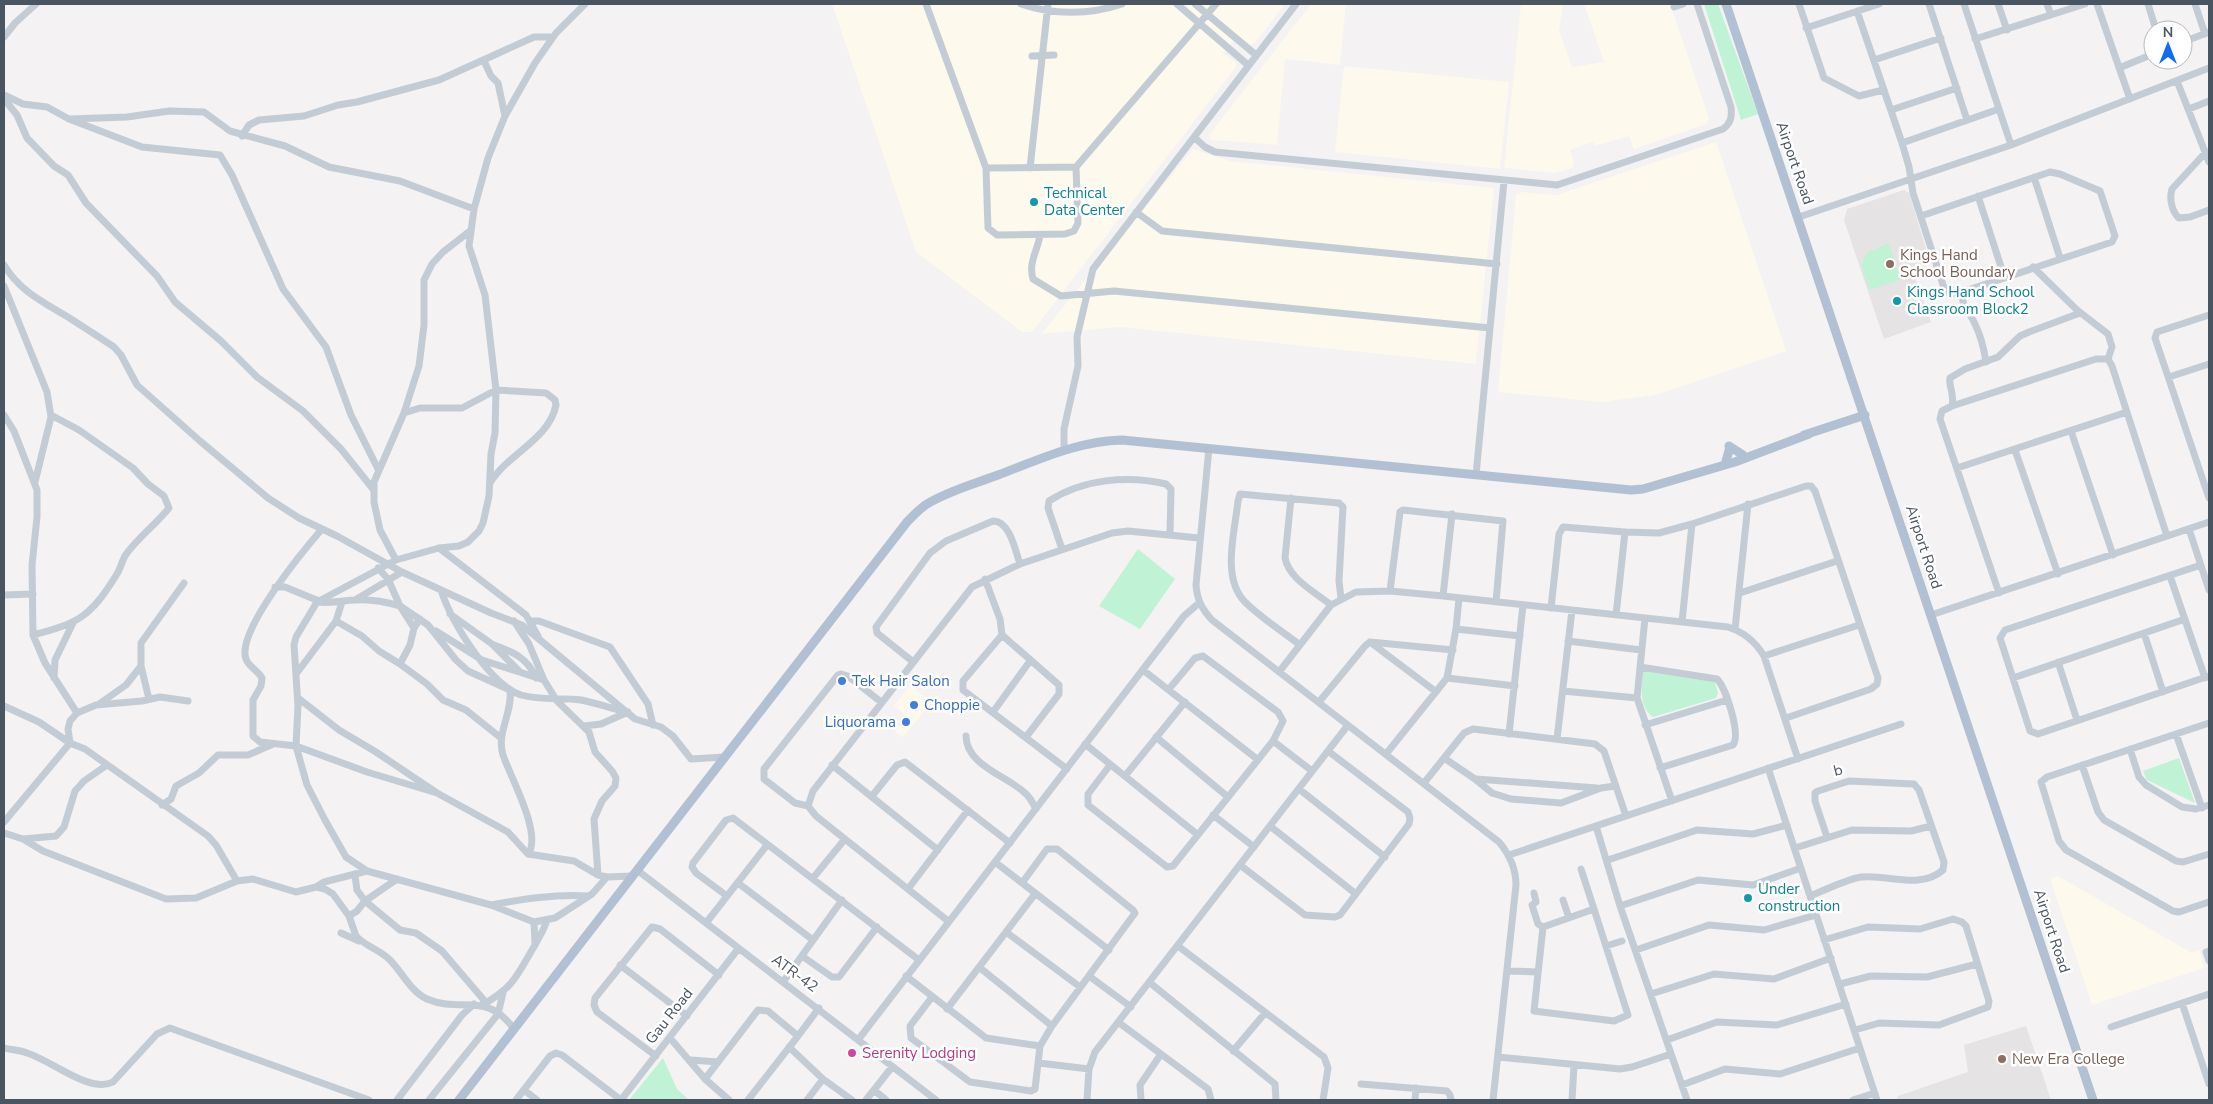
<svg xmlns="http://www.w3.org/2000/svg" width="2213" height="1104" viewBox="0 0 2213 1104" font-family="'Nunito Sans',sans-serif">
	<rect width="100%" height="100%" fill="#f4f2f2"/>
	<!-- commercial -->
	<path fill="#fdf9ed" d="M 832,4 L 1285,4 L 1255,43 L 1250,45 L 1238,35 L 1223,53 L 1236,62 L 1236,67 L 1032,332 L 1022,332 L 916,252 Z
		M 1311,4 L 1346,4 L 1340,65 L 1285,59 L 1277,145 L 1211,140 L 1209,135 Z
		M 1521,4 L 1563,4 L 1559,31 L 1572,67 L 1604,62 L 1584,4 L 1670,4 L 1709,118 L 1706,124 L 1634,149 L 1629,136 L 1595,146 L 1593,142 L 1570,150 L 1574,163 L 1572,168 L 1555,173 L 1504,168 Z
		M 1344,66 L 1509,82 L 1500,169 L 1335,152 Z
		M 1716,142 L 1786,351 L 1656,395 L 1601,402 L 1498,392 L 1516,195 L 1521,192 L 1556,195 Z
		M 1193,149 L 1230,161 L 1494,188 L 1476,364 L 1120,327 L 1041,334 Z
		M 910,685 L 929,700 L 928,702 L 930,704 L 903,737 L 895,732 L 907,716 L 894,706 Z
		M 2058,876 L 2192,953 L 2199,950 L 2204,968 L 2092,1005 L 2050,879 Z"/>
	<!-- education -->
	<path fill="#e5e3e4" d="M 1904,190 L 1909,193 L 1927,252 L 1915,277 L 1931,322 L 1884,339 L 1844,220 L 1847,209 Z
		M 2026,1026 L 2051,1100 L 1896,1100 L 1898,1096 L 1968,1072 L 1964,1045 Z"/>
	<!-- green -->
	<path fill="#c0f2d5" d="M 1704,4 L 1718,4 L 1758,114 L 1741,120 Z
		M 1889,243 L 1900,280 L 1869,290 L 1861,265 L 1867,253 Z
		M 1138,549 L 1175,579 L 1140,629 L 1099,606 Z
		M 1643,671 L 1715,682 L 1718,693 L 1716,698 L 1653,717 C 1638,707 1642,686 1643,671 Z
		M 2179,758 L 2195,803 L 2147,780 L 2143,771 Z
		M 663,1058 L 677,1089 L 689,1100 L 629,1100 Z"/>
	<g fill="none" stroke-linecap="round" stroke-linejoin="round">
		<!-- minor -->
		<path stroke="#c3ccd4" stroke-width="7" d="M 926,4 L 986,168 L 988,228 L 997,235 L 1065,234 L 1074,231 L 1078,223 L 1076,167 L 1216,4
			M 1021,4 C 1052,15 1090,15 1122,4
			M 1177,4 L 1248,65
			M 1195,4 L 1256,55
			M 1799,4 L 1824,78 L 1859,96 L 1883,90
			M 1929,4 L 1967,120
			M 1964,4 L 2011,145
			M 1998,4 L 2007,30
			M 2047,4 L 2051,15
			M 2097,4 L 2130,99
			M 2148,4 L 2156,30
			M 2195,4 L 2205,34
			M 1674,7 L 1683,4
			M 1857,11 L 1902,143 L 1909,167 L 1913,193 L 1944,288 L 1946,292 L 1952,294 L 1962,292 L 2112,242 L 2115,236 L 2100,191 L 2060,174 L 2050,172 L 1921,216
			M 1806,28 L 1879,4
			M 4,37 L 15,23 L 36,4
			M 1975,39 L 2085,4
			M 2183,42 L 2209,32
			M 1032,56 L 1054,55
			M 1874,60 L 1941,38
			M 484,61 L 491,76 L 498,83 L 505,116
			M 2119,68 L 2153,54
			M 2177,81 L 2209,162
			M 4,95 L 23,104 L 47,107 L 69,119 L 127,117 L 169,111 L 204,112 L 230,131 L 285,146 L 329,167 L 400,181 L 474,209
			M 4,99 L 17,115 L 27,138 L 54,166 L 68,175 L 86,203 L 157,276 L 175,302 L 221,341 L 257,377 L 303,411 L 341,449 L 373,489
			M 2189,109 L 2209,101
			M 1891,110 L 1957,88
			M 69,119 L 142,147 L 220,155 L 232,175 L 283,289 L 326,347 L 351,415 L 378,469
			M 242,136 L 249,125 L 259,120 L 304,116 L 338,105 L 357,102 L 439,80 L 534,37 L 552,37
			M 1194,137 L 1205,147 L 1215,152 L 1557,185 L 1723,129 C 1731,123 1732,117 1731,107 L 1697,4
			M 1902,143 L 1999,109
			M 2206,152 L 2172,189 C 2169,199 2172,212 2179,218 L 2190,217 L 2209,210
			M 986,168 L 1076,167
			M 1030,168 L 1048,4
			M 2034,177 L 2060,258
			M 1978,196 L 2004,276
			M 1136,212 L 1162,231 L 1497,264
			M 1799,217 L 2011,145 L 2209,68
			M 1040,235 C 1038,250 1028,262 1033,279 L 1061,296 L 1114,291 L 1490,328
			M 4,265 C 20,292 45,303 71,319 C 85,328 99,337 114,347 L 121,355 L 137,385 L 200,441 L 268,498 L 299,518 L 337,536 L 402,572 L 491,613 L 522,625 L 635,719 L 661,727 L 673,736 L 691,759 L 724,757
			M 2033,267 L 2077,310 L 2108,334 L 2112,347 L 2108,359
			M 4,286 L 47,392 L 51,417 L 35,482
			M 1962,292 C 1963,312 1968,308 1975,324 C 1981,336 1984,349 1986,362
			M 2209,315 L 2157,332 L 2155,338 L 2209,498
			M 2169,377 L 2209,364
			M 1952,406 C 1955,394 1948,385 1950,378 L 1965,369 L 1998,357 L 2020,336 L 2029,332 L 2080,313
			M 404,413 L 420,408 L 462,408 L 496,390 L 546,393 L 555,400 L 556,405 C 549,440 507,454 490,483
			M 4,415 L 14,431 L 37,490 L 37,517 L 32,565 L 33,635 L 45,663 L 77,713
			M 2071,431 L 2113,555
			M 1209,448 L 1196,585 C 1197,600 1202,609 1212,620 L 1499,842 C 1510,855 1516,868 1516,885 L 1493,1100
			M 2015,450 L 2058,574
			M 1064,451 L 1064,429 L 1078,366 L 1077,337 L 1093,269 L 1296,4
			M 1957,468 L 2127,412
			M 1476,475 L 1504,181
			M 1291,498 L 1285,558 C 1289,579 1315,592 1331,605
			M 1692,524 L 1806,486 L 1811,486 L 1815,491 L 1878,678 L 1877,684 L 1871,689 L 1786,718
			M 322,529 C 302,552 243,624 245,654 C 245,665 257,669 262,678 L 261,686 L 253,700 L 253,736 L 260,742 L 296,746 L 307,785 L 325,820 L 346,857 L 367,871 L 491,905 L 534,922 L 555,918 L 592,894 L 607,877 L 632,876
			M 2189,529 L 2209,590
			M 1625,532 L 1659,533 L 1692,524 L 1682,622
			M 439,548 L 526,615 L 538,636
			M 1062,549 L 1048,508 L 1049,501 C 1083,479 1127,475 1166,484 L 1171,489 L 1170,535
			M 396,560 L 380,530 L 374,502 L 374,482 L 404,413 L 419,366 L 424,325 L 424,280 L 432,264 L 443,252 L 470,231
			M 2201,565 L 2005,630 L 2000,638 L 2030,731 L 2038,734 L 2209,676
			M 378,568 L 388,579 L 400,606 L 428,625 L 456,660 L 468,671 L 510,690 C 513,712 496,733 503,755 C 510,776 543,835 528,854
			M 2170,576 L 2205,678
			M 985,579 L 1000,619 L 1002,635 L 1059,685 L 1059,694 L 1026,737
			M 275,587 L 285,587 L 319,601 L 396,560 L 439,548 L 459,546 L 468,542 L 479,531 L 483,523 L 489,496 L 491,454 L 495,433 L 496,390 L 485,295 L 469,246 L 474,209 L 488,158 L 505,116 L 535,63 L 556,33 L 585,4
			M 441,590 C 451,621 489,684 521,695 C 542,701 561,697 581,700 C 596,703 611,708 626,712
			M 1390,591 L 1400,512 L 1403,510 L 1503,521 L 1496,602
			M 1740,593 L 1837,561
			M 1999,593 L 1940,419 L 1942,411 L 1952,406 L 2096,359 L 2108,359 L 2112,366 L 2167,536
			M 4,595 L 33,594
			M 1443,596 L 1452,514
			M 1459,598 L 1456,629 L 1520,636
			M 355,600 L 402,572
			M 342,602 L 336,621 L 362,636 L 379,651 L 400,664
			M 1551,608 L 1559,534 L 1563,527 L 1625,532 L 1616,615
			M 450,614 L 492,644 L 520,672
			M 1931,615 L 2209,522
			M 1645,618 L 1637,698 L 1672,801
			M 420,619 L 414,628 L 410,645 L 400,664 L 427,684 L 443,700 L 466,710 L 501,738
			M 514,621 L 529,644 L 544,680 L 557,701 L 589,732 L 595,752 L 612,771 L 616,778 L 615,786 L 602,801 L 594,819 L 598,875
			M 531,621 L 539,621 L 610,647 L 648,704 L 653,725
			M 414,628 L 400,606 C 386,602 372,599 357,600 C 343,600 331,604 317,602 L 296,637 L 294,645 L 298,706 L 296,746 L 367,772 L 437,793
			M 1735,629 L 1748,504
			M 436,631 L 482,660 L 544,680
			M 2144,633 L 2163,692
			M 33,635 C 80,623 91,616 117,574 C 121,568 122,559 127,553 C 139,537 156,524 169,508 L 164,496 L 148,484 L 133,468 L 79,430 L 51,415
			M 1002,635 L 963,681 L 963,690 L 1067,769
			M 1568,641 L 1641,650
			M 1370,642 L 1435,691
			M 494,645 C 513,652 528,658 536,678
			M 1300,645 C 1282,631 1261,618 1245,602 C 1221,578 1235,531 1238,501 L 1240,494 L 1339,503 L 1343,507 L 1339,581 L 1341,598
			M 1764,656 L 1859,625
			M 912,661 L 877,633 L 876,627 L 930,553 L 946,541 L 993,521 C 1010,521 1015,550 1020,564
			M 2058,662 L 2077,720
			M 1640,667 L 1717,679 C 1726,688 1741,734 1733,745 L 1660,768
			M 1143,670 L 1257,759
			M 1279,672 L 1331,605 L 1356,592 L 1390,591 L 1443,596 L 1728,627 C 1744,632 1755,641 1764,656 L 1798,759
			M 296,674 L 336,621
			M 54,678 L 55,660 L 73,623
			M 1447,678 L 1515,686
			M 2013,678 L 2185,619
			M 1563,691 L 1637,698
			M 298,698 L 339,730 L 376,752 L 437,793 L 508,832 L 528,854 L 574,861 L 598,875 L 607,877
			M 149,699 L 141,666 L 141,643 L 184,583
			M 1319,702 L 1365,646 L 1370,642 L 1453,650
			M 99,704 L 126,685 L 141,666
			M 4,706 L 39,722 L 70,743 L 85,749 L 208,836 L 216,845 L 237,881
			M 993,712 L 1030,661
			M 2209,723 L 2047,777 L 2041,782 L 2059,841 L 2066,850 L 2173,911 L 2179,912 L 2209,902
			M 1645,725 L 1727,700
			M 584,726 L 601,724 L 628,712
			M 1509,734 L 1523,605
			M 2176,734 L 2202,808
			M 966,736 C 966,765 1007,776 1025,793 C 1030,797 1033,803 1036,809
			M 1156,737 L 1228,797
			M 1557,739 L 1572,610
			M 1273,741 L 1312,771
			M 1085,744 L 1198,835
			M 2130,749 L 2139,777 L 2146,785 L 2182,807 L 2196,809 L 2209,805
			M 1386,754 L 1447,678 L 1456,629
			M 1444,758 L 1475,779 L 1492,793 L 1511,799 L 1561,803 L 1601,788 L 1615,786
			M 832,765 L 938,850
			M 1110,765 L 1088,794 L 1088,805 L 1167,867 L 1173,866 L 1273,741 L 1283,721 L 1278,712 L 1203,656 L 1195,658 L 1169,689
			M 2082,765 L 2098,812 L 2104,820 L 2176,861 L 2183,862 L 2209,854
			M 1768,768 L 1877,1100
			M 1125,776 L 1185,702
			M 1476,779 L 1597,788
			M 1424,783 L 1464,733 L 1473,729 L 1595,744 L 1604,751 L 1626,816
			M 1299,789 L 1385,857
			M 872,796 L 897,765 L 905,762 L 1010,843
			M 162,805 L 171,799 L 176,786 L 199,773 L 218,755 L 248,755 L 273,744
			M 808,806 L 795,803 L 764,779 L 764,769 L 838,675 L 841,674 L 848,676 L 881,702
			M 1213,815 L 1254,847
			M 4,822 L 70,743 L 68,729 L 70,721 L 77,713 L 96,705 L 142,701 L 160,697 L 188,701
			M 1270,826 L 1356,894
			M 1596,826 L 1620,906 L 1687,1100
			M 4,833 L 23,839 L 43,851 L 166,899 L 196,898 L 237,881 L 253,879 L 296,892 L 316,887 L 325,889 L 333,894 L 349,916 L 356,936 C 365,946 380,950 390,960 C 402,972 411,992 427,999 C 462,1014 485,990 514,1029
			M 23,839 L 56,836 L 64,827 L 75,791 L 84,781 L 107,765
			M 1795,848 L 1852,830 L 1911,831 L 1931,826
			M 1509,855 L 1901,724
			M 1608,860 L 1697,830 L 1753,834 L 1787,825
			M 995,862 L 1109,950
			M 1240,865 L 1305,915 L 1335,917 L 1340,915 L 1409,824 L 1410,818 L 1408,812 L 1328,751
			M 1581,869 L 1594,909
			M 637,870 L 936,1100
			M 355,876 L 357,890 L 365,901 L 397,879
			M 813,878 L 845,839
			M 738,883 L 813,940
			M 316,887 L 324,882 L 367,871
			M 908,889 L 968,810
			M 1534,893 L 1536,902 L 1532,905 L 1538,924 L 1543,927
			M 727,896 L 696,873 L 692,867 L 693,863 L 726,820 L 733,818 L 919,960
			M 1810,896 C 1826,890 1844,880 1861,877 C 1888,874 1920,890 1943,870 L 1944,862 L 1919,790 L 1914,784 L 1849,781 L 1818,791 L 1815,793 L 1815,801 L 1827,837
			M 1563,900 L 1569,918
			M 491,905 C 523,899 555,894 588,896
			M 1620,906 L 1698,880 L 1753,885 L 1801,868
			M 1594,909 L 1628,1015 L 1614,1021 L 1534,1011 L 1543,927 Z
			M 349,916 L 357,911 L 365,901 L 400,930 L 416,933 L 442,951 L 483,999 L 484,1004 C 515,986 517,975 535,945 C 539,937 544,930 547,920
			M 948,921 L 816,816 L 808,806 L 813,791 L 972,587 L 1020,564 L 1112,533 L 1128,531 L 1199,538
			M 534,922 L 535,944
			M 706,923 L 767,845
			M 1006,932 L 1080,987
			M 341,933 L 359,941
			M 1824,940 L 1868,927 L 1920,929 L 1953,919 L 1962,922 L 1966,926 L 1989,1001 L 1988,1007 L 1939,1025 L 1879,1023 L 1855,1030
			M 1178,946 L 1324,1057 L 1328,1068 L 1323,1100
			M 1606,946 L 1622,941
			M 1636,950 L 1709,925 L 1764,930 L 1816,915
			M 2209,951 L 2206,952 L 2209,961
			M 802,956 L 832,977 L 839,977 L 877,927
			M 620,965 L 687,1016
			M 979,967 L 1052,1026
			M 1507,971 L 1538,972
			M 906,976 L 986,1038 L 1040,1046
			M 1089,976 L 1131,1007
			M 783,982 L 842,900
			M 1149,982 L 1275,1084 L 1276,1100
			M 1840,984 L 1871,976 L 1927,977 L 1977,964
			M 1651,994 L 1714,974 L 1774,979 L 1831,958
			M 932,997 L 910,1026 L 911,1038 L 970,1082 L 1031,1091 L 1035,1089 L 1040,1046 L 1052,1026 L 1135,913 L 1133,910 L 1057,849 L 1047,849 L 1022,883
			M 2182,1003 L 2209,1084
			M 947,1009 L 1035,894
			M 1118,1022 L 1208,1089 L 1211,1100
			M 2111,1027 L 2209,994
			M 670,1038 L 705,1079 L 729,1100
			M 858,1040 L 1184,616 L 1199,603
			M 1667,1040 L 1717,1022 L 1777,1025 L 1846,1004
			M 789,1047 L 823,1079 L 852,1100
			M 4,1048 C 11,1050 20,1050 27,1053 C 51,1060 90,1094 113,1082 L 157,1034 L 170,1028 L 369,1100
			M 1233,1051 L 1265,1013
			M 656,1056 L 597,1012 L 594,1005 L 595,998 L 652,927 L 660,929 L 719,975
			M 1498,1057 L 1620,1069 L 1632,1067 L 1671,1054
			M 691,1060 L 718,1062
			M 1039,1063 L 1089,1069
			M 705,1079 L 758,1010 L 768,1011 L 798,1036 L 819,1008
			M 1361,1084 L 1447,1091 L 1450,1095 L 1451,1100
			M 1682,1085 L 1725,1069 L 1780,1074 L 1860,1048
			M 524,1090 L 537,1100
			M 874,1090 L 886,1100
			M 397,1100 L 462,1015 L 474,1004
			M 429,1100 L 498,1014 L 503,993
			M 516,1100 L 550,1056 L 556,1053 L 562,1055 L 621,1100
			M 621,1100 L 738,949
			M 748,1100 L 798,1036
			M 807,1100 L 823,1079
			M 866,1100 L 892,1067
			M 1087,1100 L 1089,1069 L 1095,1052 L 1348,725
			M 1141,1100 L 1140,1085 L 1161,1054
			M 1415,1100 L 1416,1088
			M 1572,1100 L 1574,1065
			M 1853,1100 L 1875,1093"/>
		<!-- major -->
		<path stroke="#b1c0d2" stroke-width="9" d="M 1726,4 L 2093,1100
			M 1804,435 L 1865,415
			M 1729,446 L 1743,455
			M 1726,461 L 1730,447
			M 459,1100 L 907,522 C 913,516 919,509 927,504 C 948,491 974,484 998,475 C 1038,460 1078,441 1122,440 L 1631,490 L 1643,489 L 1735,462 L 1809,434"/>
	</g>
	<!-- markers -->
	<g fill="#0f9aa8" stroke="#fff" stroke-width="2">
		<circle cx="1034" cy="202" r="5"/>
		<circle cx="1897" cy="301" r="5"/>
		<circle cx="1748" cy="898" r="5"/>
	</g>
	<g fill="#8d6e63" stroke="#fff" stroke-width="2">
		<circle cx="1890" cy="264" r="5"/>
		<circle cx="2002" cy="1059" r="5"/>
	</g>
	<g fill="#3f7fe0" stroke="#fff" stroke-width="2">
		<circle cx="842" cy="681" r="5"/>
		<circle cx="914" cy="705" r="5"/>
		<circle cx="906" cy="722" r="5"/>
	</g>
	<circle fill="#d1479c" stroke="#fff" stroke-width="2" cx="852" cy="1053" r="5"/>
	<g text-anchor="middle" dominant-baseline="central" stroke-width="5" stroke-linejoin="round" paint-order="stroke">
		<!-- street labels -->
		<g font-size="15" fill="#495561" stroke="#fff">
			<text transform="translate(1795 163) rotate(71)">Airport Road</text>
			<text transform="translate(1924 547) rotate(72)">Airport Road</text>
			<text transform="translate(1838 770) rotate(-14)">b</text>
			<text transform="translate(2052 931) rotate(72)">Airport Road</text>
			<text transform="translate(795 973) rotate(36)">ATR-42</text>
			<text transform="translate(669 1016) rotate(-52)">Gau Road</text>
		</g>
		<!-- culture labels -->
		<g font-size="15" fill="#0d838f" stroke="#fff" text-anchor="start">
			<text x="1044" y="193">Technical<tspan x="1044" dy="17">Data Center</tspan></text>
			<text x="1907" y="292">Kings Hand School<tspan x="1907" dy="17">Classroom Block2</tspan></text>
			<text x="1758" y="889">Under<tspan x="1758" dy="17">construction</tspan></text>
		</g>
		<!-- education labels -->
		<g font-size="15" fill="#785e54" stroke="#fff" text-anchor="start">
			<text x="1900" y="255">Kings Hand<tspan x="1900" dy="17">School Boundary</tspan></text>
			<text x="2012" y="1059">New Era College</text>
		</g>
		<!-- shop labels -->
		<g font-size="15" fill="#366cbe" stroke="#fff" text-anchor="start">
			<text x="852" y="681">Tek Hair Salon</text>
			<text x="924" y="705">Choppie</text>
			<text x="896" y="722" text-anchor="end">Liquorama</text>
		</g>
		<!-- hotel labels -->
		<g font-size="15" fill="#b23c85" stroke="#fff" text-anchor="start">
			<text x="862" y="1053">Serenity Lodging</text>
		</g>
	</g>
	<!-- border -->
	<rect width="2213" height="1104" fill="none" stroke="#495561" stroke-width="10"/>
	<!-- north arrow -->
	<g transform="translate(2168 45)"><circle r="24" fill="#ffffff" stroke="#b6bbc0"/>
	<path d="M0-4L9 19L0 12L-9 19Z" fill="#116cef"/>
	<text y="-8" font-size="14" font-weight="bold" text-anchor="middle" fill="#495561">N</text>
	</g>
</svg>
